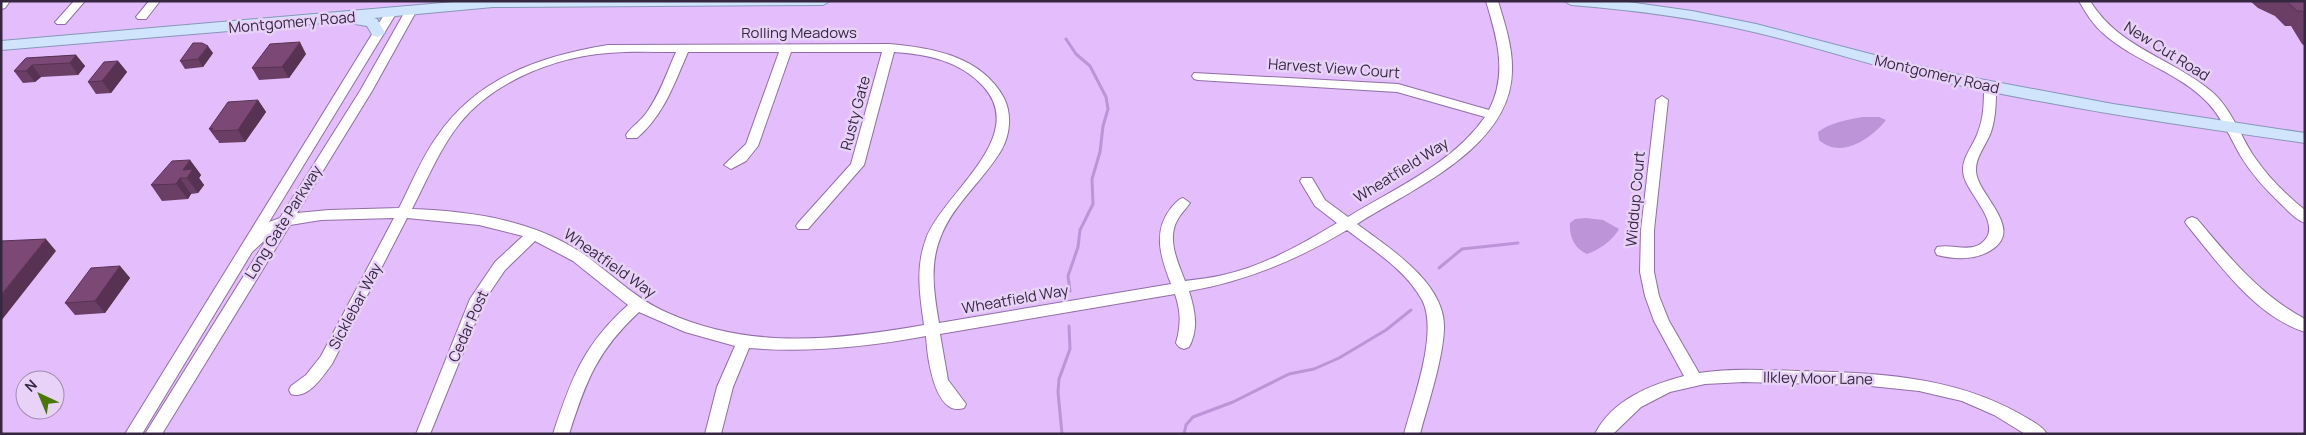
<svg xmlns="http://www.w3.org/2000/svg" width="2306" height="435" viewBox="0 0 2306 435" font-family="Manrope,sans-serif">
	<rect width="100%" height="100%" fill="#e3bdfc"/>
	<!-- water -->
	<path fill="#be94d9" d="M 1863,117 L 1879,117 L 1886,120 C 1872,138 1841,160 1819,140 L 1818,132 C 1832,122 1846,120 1863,117 Z
		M 1586,218 L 1603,220 L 1619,229 C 1613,240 1599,250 1587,254 C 1574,248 1569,236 1570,223 L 1575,219 Z"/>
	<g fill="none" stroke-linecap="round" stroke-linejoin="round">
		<!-- stream -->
		<path stroke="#be94d9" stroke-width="3" d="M 1066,39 L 1076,54 L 1090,66 L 1106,97 L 1108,109 L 1103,126 L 1100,152 L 1092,179 L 1093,204 L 1080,230 L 1078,247 L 1068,276 L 1070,291
			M 1439,268 L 1462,249 L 1518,243
			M 1062,434 L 1058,392 L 1059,379 L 1070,349 L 1069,326
			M 1184,434 L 1186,425 L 1193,417 L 1233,402 L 1289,374 L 1314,369 L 1339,358 L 1386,330 L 1411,310"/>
		<!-- minor casing -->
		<g stroke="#916ea8" stroke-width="2">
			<path id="minor" d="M 1,1 L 10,1 L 5,8 L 1,9 Z
				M 74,1 L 85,1 L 65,24 L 57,24 L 55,22 L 57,20 Z
				M 149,1 L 160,1 L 146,19 L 138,19 L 136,17 Z
				M 1486,1 L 1498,1 C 1505,24 1513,48 1512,72 C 1510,148 1412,189 1357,224 C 1389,248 1446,283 1444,329 C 1443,359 1428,404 1420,434 L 1404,434 C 1413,400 1439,331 1422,300 C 1406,270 1373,250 1347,230 C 1297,260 1246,281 1189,291 C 1195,310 1199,329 1189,347 L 1184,349 L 1179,347 L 1176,343 C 1181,325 1181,312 1175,294 L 940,334 L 948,380 L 966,404 L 964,408 C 934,418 927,354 926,336 C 867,347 808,353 749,348 L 733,387 L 721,434 L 705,434 L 717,387 L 735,346 L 685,332 L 639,312 C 597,351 586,381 569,434 L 553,434 C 571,379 584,344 628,305 L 573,261 L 535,241 L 505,270 L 484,301 L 430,434 L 416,434 L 470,299 L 495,262 L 523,236 L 479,225 L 407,218 L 332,364 C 323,376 308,400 291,394 L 289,390 L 291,386 L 306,375 L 321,356 L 394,218 L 321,220 L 290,225 L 162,434 L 145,434 L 268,237 L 252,252 L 142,434 L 125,434 L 387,10 L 395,10 L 397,12 L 269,222 L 280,218 L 360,91 L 407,8 L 411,7 L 417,10 L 372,91 L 297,213 L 329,210 L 399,208 C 411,185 421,159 436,138 C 476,78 540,56 608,45 L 889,44 C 933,48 981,56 1004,98 C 1012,114 1010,134 1002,149 C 984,180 954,203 941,236 C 929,264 934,294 939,323 L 1171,284 C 1161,258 1152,232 1171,208 C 1175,204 1177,200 1183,198 L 1190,203 C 1186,209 1181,213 1178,219 C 1166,238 1178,263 1185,281 C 1198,279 1211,278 1223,275 C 1264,266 1302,244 1337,223 L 1315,206 L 1300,181 L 1302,178 L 1312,178 L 1325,200 L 1348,217 C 1395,188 1452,164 1485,117 L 1397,92 L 1198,80 L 1194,79 L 1192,76 L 1194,73 L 1398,84 L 1489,110 C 1508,74 1497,38 1486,1 ZM 676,52 C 667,72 660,94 647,112 C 641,121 631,127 626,135 L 627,138 L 637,138 C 664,115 674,84 688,52 L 779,52 L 746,144 L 724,165 L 731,169 L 746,161 L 758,146 L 791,52 L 882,52 L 851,164 L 798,223 L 796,226 L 798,229 L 808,229 L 864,165 L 894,52 C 927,54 960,61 983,86 C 1030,137 942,194 926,239 C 915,268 920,296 924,325 C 838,340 750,350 668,313 C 635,299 611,273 582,253 C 533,220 470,211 412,209 C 427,180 440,148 460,123 C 494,81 555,57 608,53 C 630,51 654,52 676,52 Z
				M 2079,1 L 2090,1 C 2120,49 2170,57 2211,91 C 2231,108 2239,133 2253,155 C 2267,176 2285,194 2305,210 L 2305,223 C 2296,220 2288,211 2281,204 C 2265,189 2251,173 2240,155 C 2230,137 2222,118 2208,103 C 2179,72 2135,62 2104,34 C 2093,25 2086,13 2079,1 Z
				M 1990,82 L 1996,86 C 1996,101 1996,117 1991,132 C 1987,144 1975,157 1976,171 C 1977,196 2030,232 1986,253 C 1971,260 1953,259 1937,255 L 1935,251 L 1937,247 C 1954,243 1975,256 1987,237 C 1998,218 1964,191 1963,171 C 1962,157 1974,145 1978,132 C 1984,117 1984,101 1984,86 Z
				M 1662,96 L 1668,100 L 1654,230 L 1654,272 L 1659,296 L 1669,321 L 1699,373 C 1731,368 1765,370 1798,371 C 1875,373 1951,375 2020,414 C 2028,419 2042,425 2047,434 L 2025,434 L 1994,415 L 1962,401 L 1919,391 L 1861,385 L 1744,382 L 1705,384 L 1670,392 L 1641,407 L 1613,434 L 1595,434 C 1612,400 1650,385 1684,376 L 1654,321 L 1645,296 L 1640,272 L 1641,230 L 1656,100 Z
				M 2192,217 L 2197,219 C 2229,257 2260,295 2305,319 L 2305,332 C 2255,316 2219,264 2187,225 L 2185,222 L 2187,219 Z"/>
		</g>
		<!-- major casing -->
		<g stroke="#8697b8" stroke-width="2">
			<path id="major" d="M 465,1 L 830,1 L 823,5 L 493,7 L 374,18 L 377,19 L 385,33 L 378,37 L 373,36 L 367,26 L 349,23 L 347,21 L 1,50 L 1,41 Z
				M 1564,1 L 1621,1 L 1692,11 L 1756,24 L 1901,62 L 1969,77 L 2113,104 L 2305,133 L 2305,143 C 2177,125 2048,106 1922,77 C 1867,64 1813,46 1758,33 C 1696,18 1634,10 1571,5 Z"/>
		</g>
		<!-- minor -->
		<use href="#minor" fill="#fff" fill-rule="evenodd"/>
		<!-- major -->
		<use href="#major" fill="#d0e5fb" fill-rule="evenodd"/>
	</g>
	<!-- wall -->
	<path fill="#6b3e65" d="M 2250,1 L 2305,1 L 2305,46 L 2302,44 L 2291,26 L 2285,26 L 2275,16 L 2258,8 Z
		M 213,53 L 203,67 L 185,69 L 180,61 Z
		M 306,54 L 289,78 L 259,80 L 252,68 Z
		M 76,55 L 85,66 L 78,75 L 41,77 L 35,82 L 23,83 L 14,71 L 26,58 Z
		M 118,61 L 127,72 L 111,93 L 96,94 L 88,82 Z
		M 258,100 L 266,112 L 245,142 L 219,143 L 218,140 L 217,140 L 209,129 Z
		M 190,160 L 201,175 L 199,178 L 204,185 L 198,193 L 191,194 L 188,199 L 162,201 L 151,185 Z
		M 120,266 L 130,278 L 105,313 L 75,315 L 65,303 Z"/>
	<!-- shaded-wall -->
	<path fill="#573253" d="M 300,42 L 306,54 L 289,78 L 282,67 Z
		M 208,46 L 213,53 L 203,67 L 198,59 Z
		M 76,55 L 85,66 L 78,75 L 70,63 Z
		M 118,61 L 127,72 L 111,93 L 102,81 Z
		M 32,65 L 41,77 L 35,82 L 26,71 Z
		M 258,100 L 266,112 L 245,142 L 238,130 Z
		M 190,160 L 201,175 L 199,178 L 204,185 L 198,193 L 187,178 L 183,170 Z
		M 180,178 L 191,194 L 188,199 L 176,184 Z
		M 46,239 L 56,251 L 1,321 L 1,295 Z
		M 120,266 L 130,278 L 105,313 L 95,301 Z"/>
	<!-- building -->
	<path fill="#7c4876" stroke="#573253" d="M 2286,1 L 2305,1 L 2305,14 L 2302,11 L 2297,11 Z
		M 300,42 L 282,67 L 252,68 L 270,44 Z
		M 193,43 L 202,43 L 208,46 L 198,59 L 180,61 Z
		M 76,55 L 70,63 L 32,65 L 26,71 L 14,71 L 26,58 Z
		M 118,61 L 102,81 L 88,82 L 104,62 Z
		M 258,100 L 238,130 L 211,131 L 213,128 L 209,129 L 228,102 Z
		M 190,160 L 183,170 L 193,169 L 187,178 L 180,178 L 176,184 L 151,185 L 172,161 Z
		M 46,239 L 1,295 L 1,241 Z
		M 120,266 L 95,301 L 65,303 L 91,268 Z"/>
	<g text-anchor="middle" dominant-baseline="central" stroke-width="5" stroke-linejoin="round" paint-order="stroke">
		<!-- street labels -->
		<g font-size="15" fill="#362740" stroke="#e8d2f8">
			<text transform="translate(292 22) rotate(-5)">Montgomery Road</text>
			<text x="799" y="32">Rolling Meadows</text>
			<text transform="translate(2167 51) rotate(32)">New Cut Road</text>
			<text transform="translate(1334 68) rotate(4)">Harvest View Court</text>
			<text transform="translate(1937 74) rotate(13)">Montgomery Road</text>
			<text transform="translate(855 113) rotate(-75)">Rusty Gate</text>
			<text transform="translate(1401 170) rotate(-32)">Wheatfield Way</text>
			<text transform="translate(1635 199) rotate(-85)">Widdup Court</text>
			<text transform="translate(283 222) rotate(-58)">Long Gate Parkway</text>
			<text transform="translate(610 263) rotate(35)">Wheatfield Way</text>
			<text transform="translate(1015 299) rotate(-10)">Wheatfield Way</text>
			<text transform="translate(355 306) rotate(-62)">Sicklebar Way</text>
			<text transform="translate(468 326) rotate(-66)">Cedar Post</text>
			<text transform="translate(1818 378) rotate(1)">Ilkley Moor Lane</text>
		</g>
	</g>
	<!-- border -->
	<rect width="2306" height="435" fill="none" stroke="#362740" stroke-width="5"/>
	<!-- north arrow -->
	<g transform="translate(40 395) rotate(316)"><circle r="24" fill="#e8d2f8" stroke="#a18eae"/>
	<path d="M0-4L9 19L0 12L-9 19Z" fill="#487800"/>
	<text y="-8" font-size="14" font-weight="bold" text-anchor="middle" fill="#362740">N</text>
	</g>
</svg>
